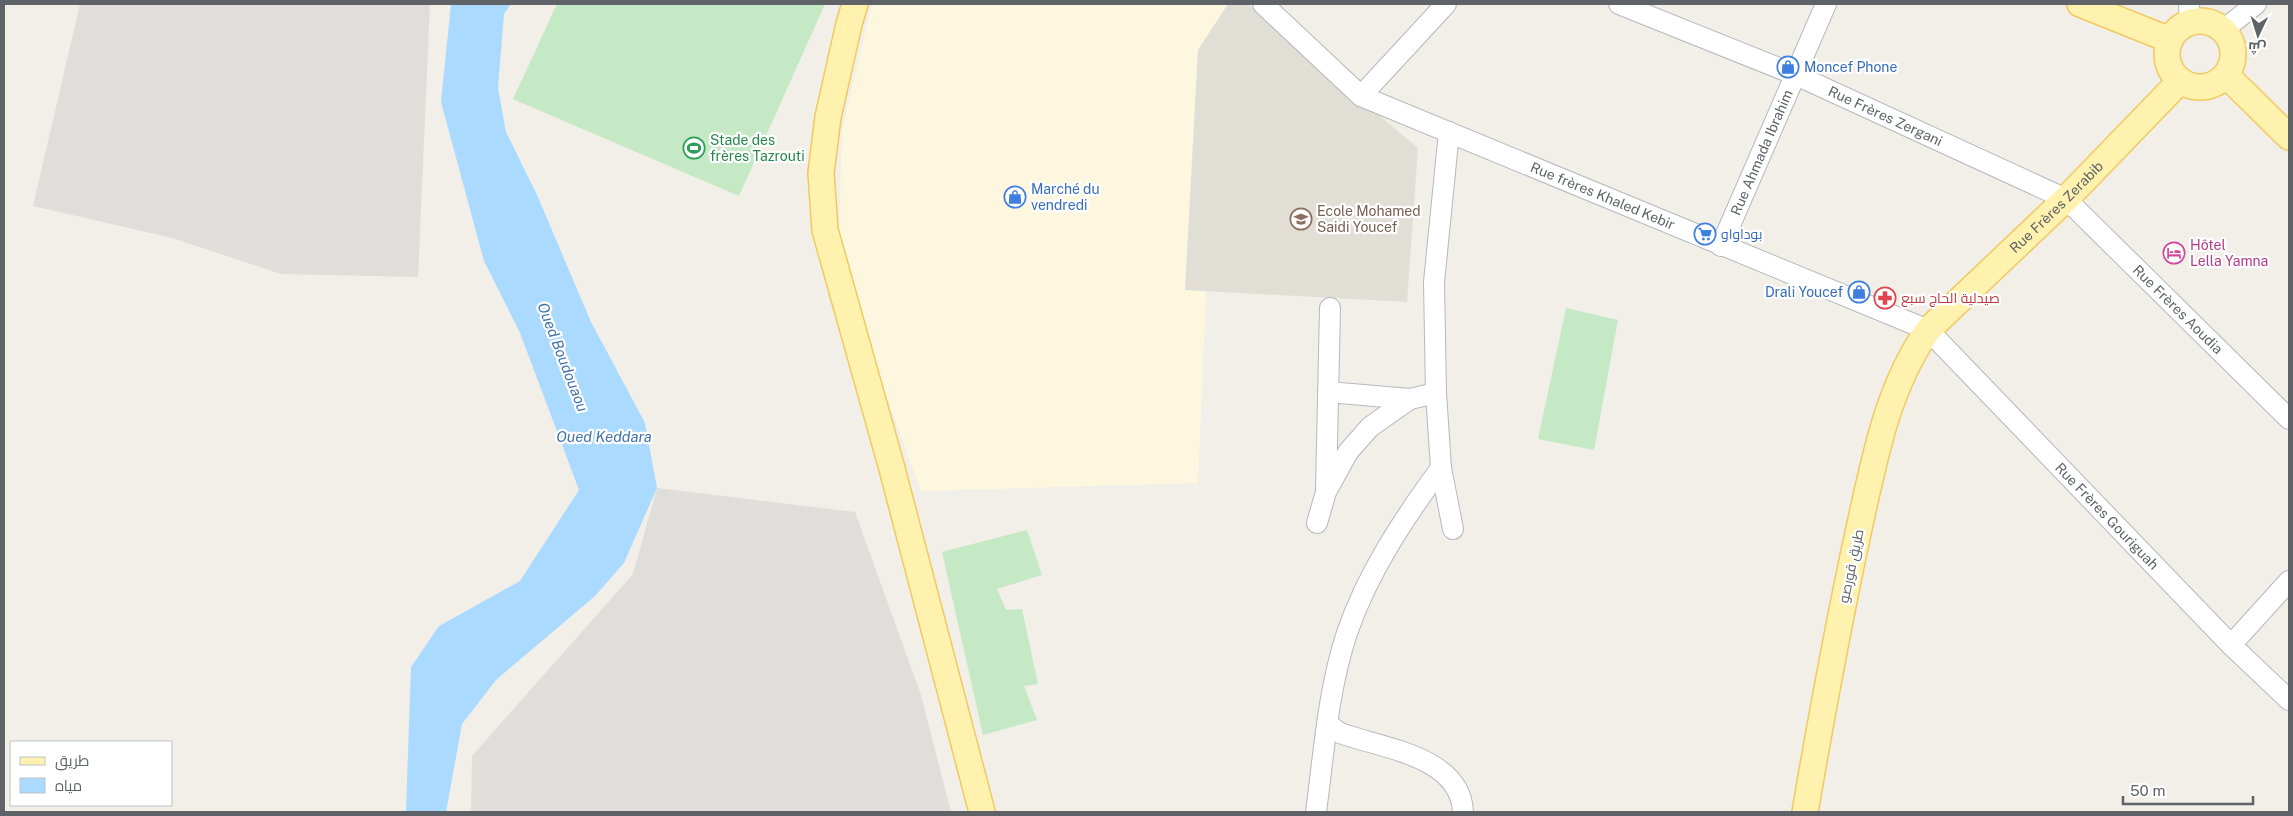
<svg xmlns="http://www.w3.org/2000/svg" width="2293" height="816" viewBox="0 0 2293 816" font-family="'Public Sans',Cairo,sans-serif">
	<rect width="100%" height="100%" fill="#f1efe8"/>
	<!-- commercial -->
	<path fill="#fef7e0" d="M 872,4 L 1228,4 L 1198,50 L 1185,290 L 1206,291 L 1198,483 L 921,491 L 838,262 L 842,131 Z"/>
	<!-- industrial -->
	<path fill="#e0deda" d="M 80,4 L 430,4 L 418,277 L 281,274 L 172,238 L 33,206 Z
		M 657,488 L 855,512 L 921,695 L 951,812 L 471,812 L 472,756 L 633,574 Z"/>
	<!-- education -->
	<path fill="#e1ded6" d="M 1228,4 L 1248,4 L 1418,148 L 1407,302 L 1185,290 L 1198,50 Z"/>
	<!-- grass -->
	<path fill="#c5e8c5" d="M 557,4 L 825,4 L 739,196 L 513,99 Z
		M 1566,308 L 1618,320 L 1594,450 L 1538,439 Z
		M 1027,530 L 1042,575 L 997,589 L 1006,610 L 1022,609 L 1038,684 L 1024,686 L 1037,720 L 983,735 L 942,552 Z"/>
	<!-- water -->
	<path fill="#aadaff" d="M 451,4 L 511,4 L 504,14 L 498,88 L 506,132 L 537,195 L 591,322 L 645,423 L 657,488 L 624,563 L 595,596 L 496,680 L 462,724 L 446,812 L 406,812 L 411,667 L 439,626 L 520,581 L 579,490 L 520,333 L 484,261 L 441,102 Z"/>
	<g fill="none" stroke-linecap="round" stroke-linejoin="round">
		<!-- minor casing -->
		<g stroke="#b5b8bc" stroke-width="22">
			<g id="minor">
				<path id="s1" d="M 1263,4 L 1361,96 L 1928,330 L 2231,645 L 2289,700"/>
				<path id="s2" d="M 1619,4 L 1796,75 L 2066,199 L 2289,419"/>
				<path d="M 2189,4 L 2190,23"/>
				<path d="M 2223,30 L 2256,4"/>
				<path d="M 1361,96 L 1446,4"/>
				<path d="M 1449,132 L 1434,282 L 1436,393 L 1441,468 L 1453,529"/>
				<path id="s3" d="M 1721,246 L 1826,4"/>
				<path d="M 1328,392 L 1410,399"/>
				<path d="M 1326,489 L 1330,308"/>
				<path d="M 1317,523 L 1326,492 L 1348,452 L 1370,427 L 1410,399 L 1436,393"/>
				<path d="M 2231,645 L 2289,581"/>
				<path d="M 1328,724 L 1340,733 C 1381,748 1461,756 1463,812"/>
				<path d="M 1316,812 C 1324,752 1328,690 1347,633 C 1367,574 1404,518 1441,468"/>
			</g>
		</g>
		<!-- major casing -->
		<g stroke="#f2c960" stroke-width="28">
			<g id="major">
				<path d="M 855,4 L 849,24 L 828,117 L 821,173 L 825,230 L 891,465 L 982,812"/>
				<path d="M 2080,4 L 2170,40"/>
				<circle cx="2200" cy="54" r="33"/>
				<path d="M 2226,75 L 2289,137"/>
				<path id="s4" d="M 1805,812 C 1821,719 1838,626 1858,533 C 1874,462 1886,390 1928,330 L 2066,199 L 2180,81"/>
			</g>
		</g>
		<!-- minor -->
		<use href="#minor" stroke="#fff" stroke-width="20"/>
		<!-- major -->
		<use href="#major" stroke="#fff2af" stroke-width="25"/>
	</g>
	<!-- icons -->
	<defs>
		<g id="shop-ring" transform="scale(1.125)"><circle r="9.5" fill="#fff" stroke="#3f7fe0" stroke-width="1.5"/><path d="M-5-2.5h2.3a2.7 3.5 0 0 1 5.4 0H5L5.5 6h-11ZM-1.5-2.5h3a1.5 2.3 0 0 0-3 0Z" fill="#3f7fe0"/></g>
		<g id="stadium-ring" transform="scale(1.125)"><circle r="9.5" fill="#fff" stroke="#2e9e5b" stroke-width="1.5"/><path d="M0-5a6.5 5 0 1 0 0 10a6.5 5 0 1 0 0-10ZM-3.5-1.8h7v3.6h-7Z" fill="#2e9e5b"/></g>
		<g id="school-ring" transform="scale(1.125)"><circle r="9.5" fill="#fff" stroke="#8d6e63" stroke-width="1.5"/><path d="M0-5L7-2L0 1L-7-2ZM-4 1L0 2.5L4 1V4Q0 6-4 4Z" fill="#8d6e63"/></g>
		<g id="supermarket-ring" transform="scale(1.125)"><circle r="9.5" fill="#fff" stroke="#3f7fe0" stroke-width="1.5"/><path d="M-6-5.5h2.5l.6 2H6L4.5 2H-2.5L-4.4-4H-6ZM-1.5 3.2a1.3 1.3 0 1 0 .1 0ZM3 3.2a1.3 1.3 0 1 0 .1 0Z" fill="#3f7fe0"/></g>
		<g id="hotel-ring" transform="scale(1.125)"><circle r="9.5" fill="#fff" stroke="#d1479c" stroke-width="1.5"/><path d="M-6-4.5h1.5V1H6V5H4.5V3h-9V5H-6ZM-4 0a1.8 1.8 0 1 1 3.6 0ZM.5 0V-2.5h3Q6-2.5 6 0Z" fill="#d1479c"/></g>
		<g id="pharmacy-ring" transform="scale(1.125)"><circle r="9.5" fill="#fff" stroke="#e0444e" stroke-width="1.5"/><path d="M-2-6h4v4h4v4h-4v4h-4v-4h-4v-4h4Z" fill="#e0444e"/></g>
	</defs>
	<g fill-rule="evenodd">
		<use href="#shop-ring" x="1788" y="67"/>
		<use href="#stadium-ring" x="694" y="148"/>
		<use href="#shop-ring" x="1015" y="197"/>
		<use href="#school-ring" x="1301" y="219"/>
		<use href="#supermarket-ring" x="1705" y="234"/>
		<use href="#hotel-ring" x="2174" y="253"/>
		<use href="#shop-ring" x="1859" y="292"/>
		<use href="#pharmacy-ring" x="1885" y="298"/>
	</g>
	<g text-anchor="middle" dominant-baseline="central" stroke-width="4.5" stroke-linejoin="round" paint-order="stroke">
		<!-- shop labels -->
		<g font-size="14" fill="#366cbe" stroke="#fff" text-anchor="start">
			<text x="1804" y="67">Moncef Phone</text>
			<text x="1031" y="189">Marché du<tspan x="1031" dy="16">vendredi</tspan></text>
			<text x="1721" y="234">بوداواو</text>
			<text x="1843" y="292" text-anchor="end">Drali Youcef</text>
		</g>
		<!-- street labels -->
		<g font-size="14" fill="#5f6368" stroke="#fff">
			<text stroke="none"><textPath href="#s2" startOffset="289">Rue Frères Zergani</textPath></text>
			<text stroke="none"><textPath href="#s3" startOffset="102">Rue Ahmada Ibrahim</textPath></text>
			<text stroke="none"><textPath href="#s1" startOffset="396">Rue frères Khaled Kebir</textPath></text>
			<text stroke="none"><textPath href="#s4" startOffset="678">Rue Frères Zerabib</textPath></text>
			<text stroke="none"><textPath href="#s2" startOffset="645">Rue Frères Aoudia</textPath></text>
			<text stroke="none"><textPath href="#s1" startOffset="1006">Rue Frères Gouriguah</textPath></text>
			<text transform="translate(1851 566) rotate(-78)">طريق قورصو</text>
		</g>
		<!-- leisure labels -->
		<g font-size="14" fill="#27864d" stroke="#fff" text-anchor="start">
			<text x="710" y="140">Stade des<tspan x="710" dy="16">frères Tazrouti</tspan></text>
		</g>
		<!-- education labels -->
		<g font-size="14" fill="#785e54" stroke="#fff" text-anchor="start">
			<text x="1317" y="211">Ecole Mohamed<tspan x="1317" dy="16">Saidi Youcef</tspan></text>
		</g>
		<!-- hotel labels -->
		<g font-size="14" fill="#b23c85" stroke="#fff" text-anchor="start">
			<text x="2190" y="245">Hôtel<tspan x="2190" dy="16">Lella Yamna</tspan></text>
		</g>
		<!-- health labels -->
		<g font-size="14" fill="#be3a42" stroke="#fff" text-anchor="start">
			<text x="1901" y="298">صيدلية الحاج سبع</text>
		</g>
		<!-- water labels -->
		<g font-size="15" font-style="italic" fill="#4174aa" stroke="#fff">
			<text transform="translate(563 357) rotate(69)">Oued Boudouaou</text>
			<text x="604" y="436">Oued Keddara</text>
		</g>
	</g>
	<!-- border -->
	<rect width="2293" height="816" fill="none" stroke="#5f6368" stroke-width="10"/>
	<!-- legend -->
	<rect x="10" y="741" width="162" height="65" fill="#ffffff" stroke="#bfc1c3"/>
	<rect x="20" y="757" width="25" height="8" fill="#fff2af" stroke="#bfc1c3"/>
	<text x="55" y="766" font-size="15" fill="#5f6368">طريق</text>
	<rect x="20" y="778" width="25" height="15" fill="#aadaff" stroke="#bfc1c3"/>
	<text x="55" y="791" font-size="15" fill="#5f6368">مياه</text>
	<!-- north arrow -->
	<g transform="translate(2258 35) rotate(184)" stroke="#ffffff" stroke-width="4" paint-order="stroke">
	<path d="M0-4L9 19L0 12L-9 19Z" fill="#5f6368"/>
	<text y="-8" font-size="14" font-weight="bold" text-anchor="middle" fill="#5f6368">ش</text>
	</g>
	<!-- scale -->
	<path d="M2123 796v8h130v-8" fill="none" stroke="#5f6368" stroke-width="2.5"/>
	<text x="2130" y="796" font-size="15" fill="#5f6368" stroke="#ffffff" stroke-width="4" paint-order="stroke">50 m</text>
</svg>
